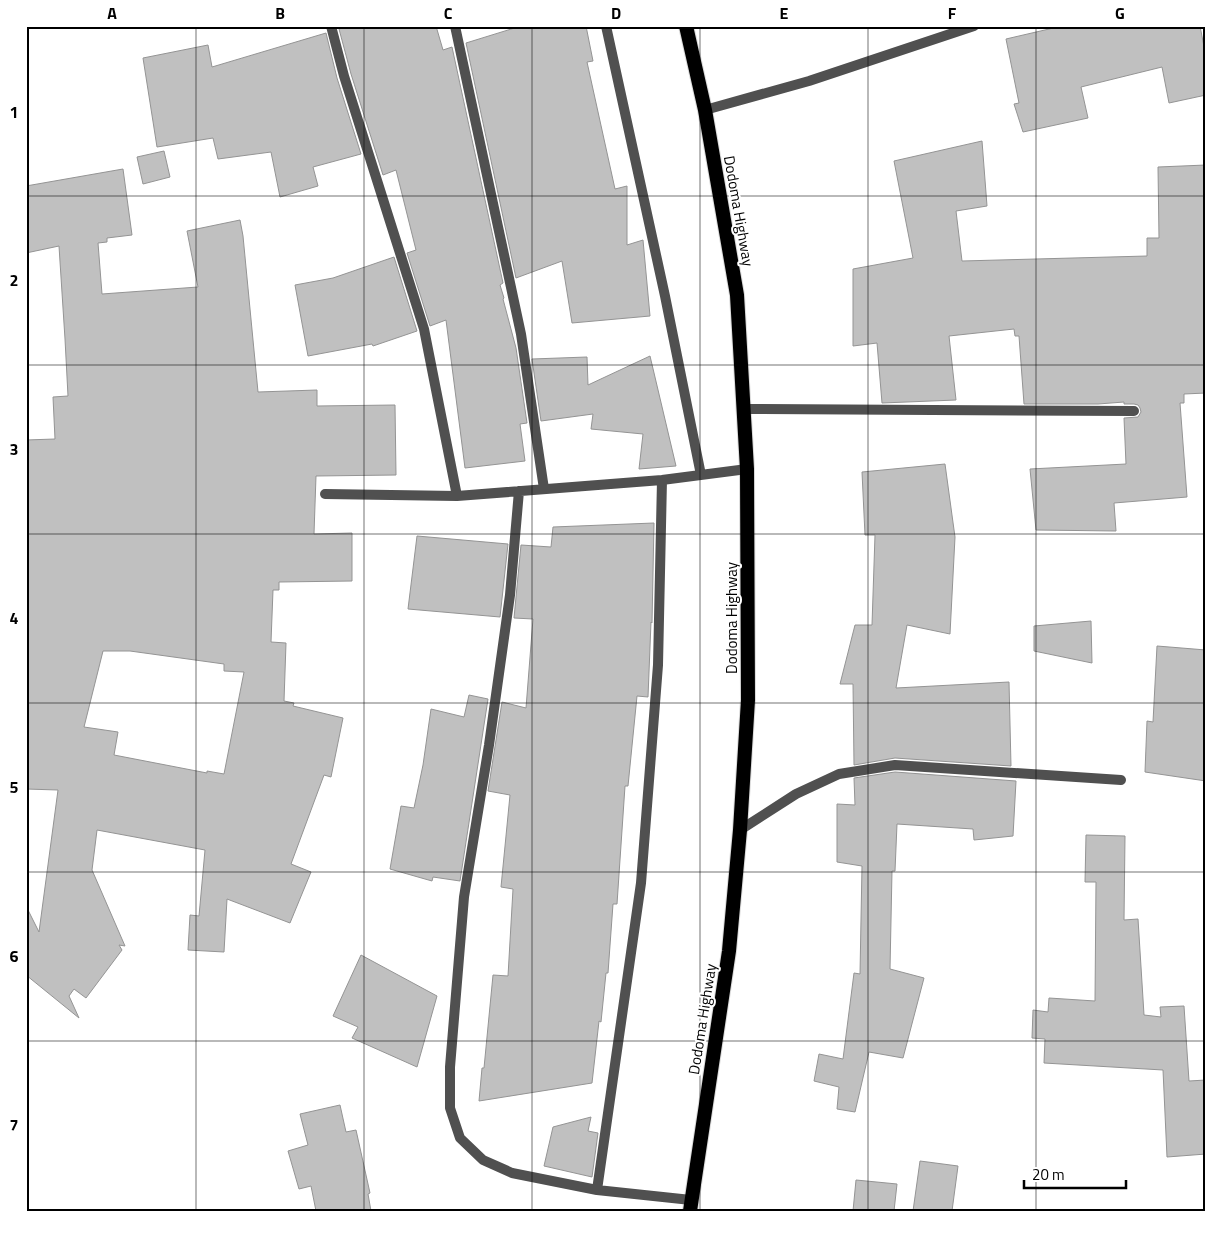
<svg xmlns="http://www.w3.org/2000/svg" width="1232" height="1237" viewBox="0 0 1232 1237" font-family="'Titillium Web',sans-serif">
	<rect width="100%" height="100%" fill="#fff"/>
	<!-- building -->
	<path fill="#c0c0c0" stroke="#949494" fill-rule="evenodd" d="M 349,26 L 436,26 L 443,50 L 452,47 L 503,283 L 500,285 L 504,298 L 503,299 L 516,348 L 527,423 L 520,424 L 525,461 L 465,468 L 446,320 L 430,326 L 407,253 L 416,250 L 396,170 L 383,175 L 351,74 L 339,29 Z
		M 521,26 L 586,26 L 593,61 L 587,62 L 615,189 L 627,186 L 627,245 L 643,240 L 650,316 L 572,323 L 562,261 L 516,278 L 466,43 Z
		M 1062,26 L 1200,26 L 1206,57 L 1206,95 L 1169,103 L 1162,67 L 1081,87 L 1088,118 L 1023,132 L 1014,104 L 1019,103 L 1006,39 Z
		M 326,33 L 337,78 L 361,154 L 313,167 L 318,186 L 280,197 L 271,152 L 218,159 L 213,138 L 157,147 L 143,58 L 208,45 L 212,67 Z
		M 982,141 L 987,206 L 956,211 L 962,261 L 1147,256 L 1147,238 L 1159,238 L 1158,167 L 1206,165 L 1206,393 L 1184,394 L 1184,403 L 1180,403 L 1187,497 L 1114,503 L 1116,531 L 1036,530 L 1030,469 L 1126,464 L 1124,418 L 1138,417 L 1141,412 L 1140,408 L 1138,405 L 1134,404 L 1124,404 L 1124,402 L 1098,404 L 1024,404 L 1019,336 L 1015,336 L 1014,329 L 949,336 L 956,400 L 882,403 L 877,343 L 853,346 L 853,269 L 913,258 L 894,161 Z
		M 164,151 L 170,177 L 143,184 L 137,157 Z
		M 123,169 L 132,235 L 107,238 L 107,242 L 98,243 L 102,294 L 198,287 L 187,231 L 240,220 L 243,236 L 258,392 L 317,390 L 317,406 L 395,405 L 396,475 L 316,476 L 314,534 L 352,533 L 352,581 L 279,582 L 279,590 L 273,590 L 271,642 L 286,643 L 284,701 L 294,703 L 293,706 L 343,718 L 331,777 L 324,775 L 291,864 L 311,872 L 290,923 L 227,899 L 224,952 L 188,950 L 190,915 L 199,916 L 205,850 L 97,830 L 92,870 L 125,946 L 119,945 L 122,950 L 86,998 L 74,989 L 69,996 L 79,1018 L 26,975 L 26,906 L 39,932 L 58,790 L 26,789 L 26,440 L 55,439 L 53,397 L 68,396 L 65,339 L 59,246 L 26,253 L 26,186 ZM 103,651 L 130,651 L 224,664 L 224,671 L 244,672 L 224,774 L 207,771 L 207,773 L 114,755 L 118,732 L 84,727 Z
		M 394,257 L 417,331 L 373,346 L 372,344 L 308,356 L 295,285 L 333,278 Z
		M 650,356 L 676,466 L 639,469 L 643,434 L 591,429 L 593,414 L 541,421 L 532,359 L 587,357 L 588,385 Z
		M 945,464 L 955,537 L 950,634 L 907,625 L 896,688 L 1009,682 L 1011,766 L 895,758 L 854,765 L 853,684 L 840,684 L 855,625 L 872,625 L 875,535 L 865,535 L 862,472 Z
		M 654,523 L 652,623 L 651,622 L 648,697 L 637,696 L 628,786 L 625,786 L 617,904 L 613,904 L 608,973 L 606,973 L 601,1022 L 599,1021 L 592,1083 L 479,1101 L 482,1068 L 484,1068 L 493,975 L 508,976 L 513,889 L 501,887 L 510,795 L 488,791 L 502,702 L 526,708 L 533,619 L 514,618 L 521,545 L 551,547 L 553,527 Z
		M 417,536 L 508,544 L 500,617 L 408,609 Z
		M 1091,621 L 1092,663 L 1034,651 L 1034,626 Z
		M 1157,646 L 1206,650 L 1206,781 L 1145,772 L 1147,721 L 1153,722 Z
		M 469,695 L 488,699 L 460,881 L 433,877 L 432,881 L 390,869 L 401,806 L 414,808 L 423,765 L 431,709 L 464,717 Z
		M 895,772 L 1016,781 L 1013,836 L 974,840 L 973,829 L 897,824 L 895,871 L 892,871 L 890,969 L 924,978 L 903,1058 L 869,1052 L 855,1112 L 837,1109 L 839,1087 L 814,1081 L 819,1054 L 843,1059 L 854,973 L 860,974 L 862,866 L 837,862 L 837,804 L 855,805 L 854,778 Z
		M 1086,835 L 1125,836 L 1124,920 L 1138,919 L 1144,1015 L 1161,1017 L 1160,1007 L 1184,1006 L 1189,1081 L 1206,1080 L 1206,1154 L 1167,1157 L 1163,1070 L 1044,1063 L 1045,1039 L 1032,1038 L 1033,1010 L 1048,1012 L 1049,998 L 1095,1001 L 1096,882 L 1085,882 Z
		M 361,955 L 437,996 L 417,1067 L 352,1038 L 358,1027 L 333,1016 Z
		M 340,1105 L 346,1132 L 356,1130 L 370,1193 L 368,1194 L 371,1211 L 316,1211 L 311,1186 L 299,1189 L 288,1151 L 308,1145 L 300,1114 Z
		M 591,1117 L 588,1131 L 598,1133 L 592,1177 L 544,1166 L 553,1127 Z
		M 920,1161 L 958,1166 L 952,1211 L 913,1211 Z
		M 856,1180 L 897,1184 L 894,1211 L 853,1211 Z"/>
	<g fill="none" stroke-linecap="round" stroke-linejoin="round">
		<!-- trunk casing -->
		<g stroke="#dbdbdb" stroke-width="16">
			<path id="trunk" d="M 686,26 L 705,110 L 737,295 L 747,469 L 748,700 L 740,830 L 729,951 L 690,1211"/>
		</g>
		<!-- minor -->
		<path stroke="#505050" stroke-width="10" d="M 331,26 L 344,76 L 424,329 L 457,496
			M 455,26 L 521,334 L 544,489
			M 606,26 L 665,296 L 701,475
			M 705,110 L 809,81 L 974,26
			M 743,409 L 1134,411
			M 519,491 L 510,595 L 489,745 L 464,897 L 450,1067 L 450,1108 L 460,1138 L 483,1160 L 512,1173 L 597,1190 L 691,1200
			M 325,494 L 457,496 L 662,480 L 747,469
			M 740,830 L 796,794 L 839,774 L 895,765 L 1121,780
			M 597,1190 L 641,883 L 658,665 L 662,480"/>
		<!-- trunk -->
		<use href="#trunk" stroke="#000" stroke-width="14"/>
	</g>
	<!-- grid -->
	<path fill="none" stroke="#000" stroke-width="1" stroke-opacity="0.55" d="M 196,26 L 196,1211M 364,26 L 364,1211M 532,26 L 532,1211M 700,26 L 700,1211M 868,26 L 868,1211M 1036,26 L 1036,1211M 26,196 L 1206,196M 26,365 L 1206,365M 26,534 L 1206,534M 26,703 L 1206,703M 26,872 L 1206,872M 26,1041 L 1206,1041"/>
	<g text-anchor="middle" dominant-baseline="central" stroke-width="4" stroke-linejoin="round" paint-order="stroke">
		<!-- street labels -->
		<g font-size="15" fill="#000" stroke="#fff">
			<text transform="translate(739 211) rotate(80)">Dodoma Highway</text>
			<text transform="translate(731 618) rotate(-90)">Dodoma Highway</text>
			<text transform="translate(702 1019) rotate(-81)">Dodoma Highway</text>
		</g>
	</g>
	<!-- border -->
	<rect width="1232" height="1237" fill="none" stroke="#ffffff" stroke-width="55"/>
	<!-- scale -->
	<path d="M1024 1180v8h102v-8" fill="none" stroke="#000000" stroke-width="2.5"/>
	<text x="1032" y="1180" font-size="15" fill="#000000" stroke="#ffffff" stroke-width="4" paint-order="stroke">20 m</text>
	<rect x="28" y="28" width="1176" height="1182" fill="none" stroke="#000" stroke-width="2"/>
	<g font-size="16" text-anchor="middle" font-weight="bold" fill="#000">
		<text x="112" y="19">A</text>
		<text x="280" y="19">B</text>
		<text x="448" y="19">C</text>
		<text x="616" y="19">D</text>
		<text x="784" y="19">E</text>
		<text x="952" y="19">F</text>
		<text x="1120" y="19">G</text>
		<text x="14" y="118">1</text>
		<text x="14" y="286">2</text>
		<text x="14" y="455">3</text>
		<text x="14" y="624">4</text>
		<text x="14" y="793">5</text>
		<text x="14" y="962">6</text>
		<text x="14" y="1131">7</text>
	</g>
</svg>
